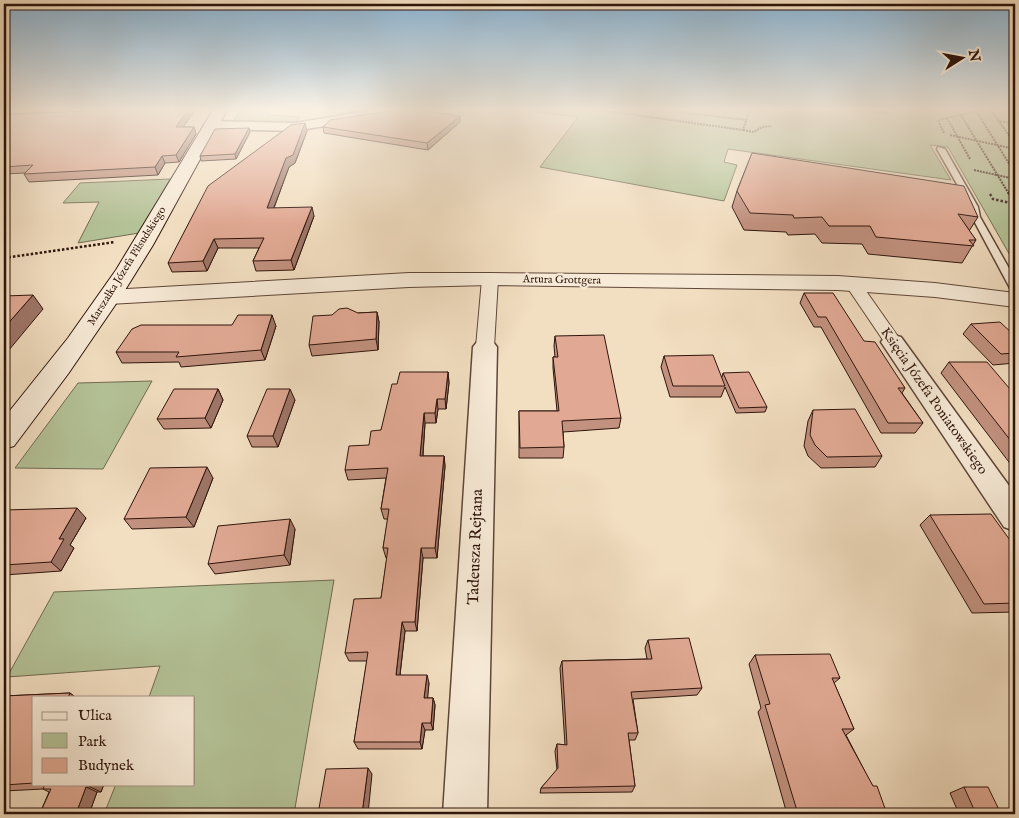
<svg xmlns="http://www.w3.org/2000/svg" width="1019" height="818" viewBox="0 0 1019 818" font-family="'IM FELL English',serif">
	<rect width="100%" height="100%" fill="#f2dec1"/>
	<filter id="stains"><feTurbulence type="fractalNoise" baseFrequency=".004" numOctaves="4"/><feColorMatrix values="0 0 0 0 .2 0 0 0 0 .09 0 0 0 0 .02 0 0 0 .5 -.17"/></filter>
	<radialGradient id="worn" r=".72"><stop offset=".6" stop-color="#630" stop-opacity="0"/><stop offset="1" stop-color="#630" stop-opacity=".3"/></radialGradient>
	<!-- green -->
	<path fill="#b4c297" stroke="#716b51" d="M 243,110 L 271,110 L 268,115 L 300,117 L 295,123 L 277,125 L 233,122 L 240,111 Z
		M 523,110 L 1015,110 L 1015,264 L 948,147 L 930,145 L 951,180 L 728,149 L 724,162 L 737,165 L 724,201 L 540,167 L 578,117 Z
		M 170,179 L 139,233 L 78,243 L 99,202 L 63,203 L 80,183 Z
		M 152,381 L 103,469 L 15,468 L 78,383 Z
		M 334,580 L 294,814 L 104,814 L 116,784 L 194,784 L 194,697 L 149,697 L 160,666 L 7,677 L 54,592 Z"/>
	<g fill="none" stroke-linecap="round" stroke-linejoin="round">
		<!-- service casing -->
		<g stroke="#5f4638" stroke-width="3">
			<path id="service" d="M 938,147 L 945,149 L 978,207 L 980,217 L 1015,279 L 1015,291 L 1010,288 L 972,217 L 970,207 L 937,149 Z"/>
		</g>
		<!-- pedestrian casing -->
		<g stroke="#5f4638" stroke-width="2">
			<path id="pedestrian" d="M 490,274 L 496,276 L 498,279 L 494,347 L 491,351 L 485,353 L 479,351 L 476,347 L 482,279 L 484,276 Z
				M 853,279 L 859,281 L 899,338 L 902,342 L 899,346 L 893,348 L 887,346 L 845,284 L 847,281 Z"/>
		</g>
		<!-- minor casing -->
		<g stroke="#5f4638" stroke-width="3">
			<path id="minor" d="M 374,110 L 403,110 L 396,114 L 295,131 L 211,129 L 204,125 L 211,121 L 295,123 Z
				M 893,335 L 901,337 L 1015,494 L 1015,531 L 1004,527 L 881,342 L 885,337 Z
				M 485,339 L 493,342 L 497,347 L 487,814 L 443,814 L 473,347 L 477,342 Z"/>
		</g>
		<!-- tertiary casing -->
		<g stroke="#5f4638" stroke-width="2">
			<path id="tertiary" d="M 409,273 L 490,273 L 838,276 L 935,283 L 1015,293 L 1015,307 L 935,297 L 838,290 L 490,285 L 409,287 L 109,304 L 101,302 L 98,297 L 101,292 L 109,290 Z"/>
		</g>
		<!-- secondary casing -->
		<g stroke="#2e140b" stroke-width="2">
			<path id="secondary" d="M 213,110 L 227,110 L 153,245 L 122,295 L 68,374 L 14,446 L 4,449 L 4,418 L 68,338 L 116,270 Z"/>
		</g>
		<!-- path-far1 -->
		<path stroke="#2e140b" stroke-width="2" stroke-dasharray="2 1" stroke-linecap="butt" d="M 599,110 L 743,130 L 750,110
			M 662,110 L 747,120
			M 856,110 L 887,113 L 886,110
			M 991,110 L 1015,144
			M 1007,110 L 1015,120
			M 976,111 L 1015,173
			M 961,115 L 1009,194
			M 947,118 L 970,159
			M 1000,121 L 1015,124
			M 743,130 L 754,132 L 762,127 L 772,126
			M 944,133 L 938,120 L 982,110
			M 950,135 L 1015,149
			M 974,170 L 1015,179"/>
		<!-- path -->
		<path stroke="#2e140b" stroke-width="2.5" stroke-dasharray="2.5 2" stroke-linecap="butt" d="M 1008,192 L 1015,204
			M 990,194 L 993,199 L 1015,204
			M 4,258 L 115,242"/>
		<!-- service -->
		<use href="#service" fill="#f7ead7" fill-rule="evenodd"/>
		<!-- pedestrian -->
		<use href="#pedestrian" fill="#f7ead7" fill-rule="evenodd"/>
		<!-- minor -->
		<use href="#minor" fill="#f7ead7" fill-rule="evenodd"/>
		<!-- tertiary -->
		<use href="#tertiary" fill="#f7ead7" fill-rule="evenodd"/>
		<!-- secondary -->
		<use href="#secondary" fill="#f7ead7" fill-rule="evenodd"/>
	</g>
	<!-- wall -->
	<path fill="#c2917f" stroke="#2e140b" d="M 195,110 L 183,127 L 194,127 L 196,134 L 179,162 L 165,163 L 158,175 L 29,182 L 24,174 L 25,173 L 4,174 L 4,114 Z
		M 460,116 L 460,122 L 428,150 L 324,133 L 323,127 Z
		M 249,128 L 250,132 L 236,159 L 201,161 L 200,156 Z
		M 307,131 L 295,163 L 289,167 L 274,208 L 314,216 L 294,270 L 256,271 L 253,261 L 259,248 L 218,248 L 207,271 L 172,272 L 168,263 Z
		M 752,153 L 978,217 L 969,231 L 976,240 L 962,263 L 868,254 L 862,244 L 822,243 L 815,234 L 788,235 L 786,232 L 744,230 L 732,207 L 737,191 Z
		M 804,293 L 864,341 L 905,388 L 902,393 L 923,423 L 915,433 L 881,433 L 821,327 L 814,327 L 800,303 Z
		M 377,312 L 379,322 L 378,350 L 312,356 L 309,345 L 358,313 Z
		M 971,324 L 1015,336 L 1015,363 L 993,365 L 963,334 Z
		M 276,326 L 265,360 L 181,367 L 179,362 L 122,363 L 116,352 Z
		M 555,336 L 621,418 L 619,428 L 563,432 L 564,447 L 563,458 L 519,458 L 519,411 L 557,411 L 553,368 L 553,357 L 555,357 L 554,346 Z
		M 664,356 L 722,377 L 723,373 L 767,407 L 765,412 L 736,413 L 725,387 L 721,397 L 670,397 L 661,367 Z
		M 949,362 L 1015,395 L 1015,470 L 941,373 Z
		M 448,372 L 449,383 L 446,409 L 438,409 L 436,423 L 425,423 L 423,456 L 444,456 L 445,466 L 437,558 L 423,558 L 417,631 L 405,631 L 400,675 L 429,683 L 427,698 L 433,698 L 435,705 L 433,730 L 425,730 L 422,749 L 358,749 L 354,742 L 367,661 L 349,661 L 345,653 L 381,598 L 387,558 L 386,558 L 383,548 L 388,519 L 384,519 L 381,509 L 386,478 L 348,480 L 345,470 L 369,445 L 381,430 L 397,384 Z
		M 218,389 L 223,400 L 211,428 L 164,429 L 157,419 Z
		M 295,400 L 278,447 L 252,447 L 247,436 Z
		M 813,410 L 882,456 L 875,467 L 821,468 L 808,456 L 804,446 L 808,421 Z
		M 213,478 L 194,527 L 132,529 L 124,519 Z
		M 4,510 L 86,518 L 70,545 L 74,548 L 61,571 L 4,575 Z
		M 930,515 L 1015,547 L 1015,612 L 972,613 L 920,525 Z
		M 295,529 L 290,565 L 215,574 L 208,564 Z
		M 648,640 L 702,688 L 697,695 L 633,699 L 638,733 L 635,740 L 629,740 L 635,786 L 632,792 L 540,793 L 541,788 L 557,770 L 555,751 L 557,744 L 565,745 L 560,668 L 562,661 L 647,659 L 645,648 Z
		M 755,655 L 840,678 L 834,683 L 854,729 L 846,735 L 887,814 L 787,814 L 758,712 L 761,708 L 749,664 Z
		M 70,693 L 75,697 L 34,697 L 34,784 L 104,784 L 101,792 L 97,792 L 89,814 L 43,814 L 40,813 L 49,792 L 43,789 L 4,791 L 4,696 Z
		M 964,787 L 1001,814 L 959,814 L 950,793 Z"/>
	<!-- shaded-wall -->
	<path fill="#9e7668" stroke="#2e140b" d="M 188,110 L 195,110 L 178,134 L 176,127 Z
		M 348,110 L 365,110 L 349,112 Z
		M 460,116 L 460,122 L 428,150 L 427,143 Z
		M 305,123 L 307,131 L 295,163 L 289,167 L 270,218 L 267,208 L 286,158 Z
		M 194,127 L 196,134 L 179,162 L 176,155 Z
		M 249,128 L 250,132 L 236,159 L 235,154 Z
		M 162,156 L 165,163 L 158,175 L 155,167 Z
		M 312,207 L 314,216 L 294,270 L 291,260 Z
		M 214,239 L 218,248 L 207,271 L 203,261 Z
		M 33,295 L 43,309 L 4,356 L 4,328 Z
		M 377,312 L 379,322 L 378,350 L 376,339 Z
		M 272,315 L 276,326 L 265,360 L 261,350 Z
		M 448,372 L 449,383 L 446,409 L 445,399 Z
		M 218,389 L 223,400 L 211,428 L 205,418 Z
		M 290,389 L 295,400 L 278,447 L 273,436 Z
		M 437,399 L 438,409 L 436,423 L 435,413 Z
		M 424,413 L 425,423 L 422,466 L 420,456 Z
		M 444,456 L 445,466 L 437,558 L 435,548 Z
		M 207,467 L 213,478 L 194,527 L 186,517 Z
		M 77,508 L 86,518 L 70,545 L 74,548 L 61,571 L 51,562 L 59,539 Z
		M 290,519 L 295,529 L 290,565 L 284,555 Z
		M 421,548 L 423,558 L 417,631 L 415,622 Z
		M 402,622 L 405,631 L 399,683 L 396,675 Z
		M 427,675 L 429,683 L 427,706 L 424,698 Z
		M 70,693 L 75,697 L 68,697 Z
		M 433,698 L 435,705 L 433,730 L 431,723 Z
		M 422,723 L 425,730 L 422,749 L 420,742 Z
		M 368,768 L 372,774 L 368,814 L 362,814 Z
		M 91,784 L 104,784 L 101,792 L 90,787 Z
		M 86,787 L 97,792 L 89,814 L 85,814 L 77,811 Z"/>
	<!-- building -->
	<path fill="#e1a994" stroke="#2e140b" d="M 125,110 L 188,110 L 176,127 L 194,127 L 176,155 L 162,156 L 155,167 L 24,174 L 33,165 L 4,167 L 4,114 Z
		M 396,110 L 420,110 L 460,116 L 427,143 L 323,127 L 330,120 Z
		M 305,123 L 293,155 L 286,158 L 267,208 L 312,207 L 291,260 L 253,261 L 264,238 L 214,239 L 203,261 L 168,263 L 208,186 L 291,125 Z
		M 249,128 L 235,154 L 200,156 L 215,129 Z
		M 752,153 L 964,186 L 978,217 L 958,214 L 976,240 L 969,240 L 974,246 L 876,237 L 870,226 L 829,226 L 822,217 L 794,218 L 793,215 L 750,213 L 737,191 Z
		M 804,293 L 833,293 L 864,341 L 875,342 L 905,388 L 898,388 L 923,423 L 888,423 L 826,317 L 818,317 Z
		M 33,295 L 4,328 L 4,296 Z
		M 347,308 L 358,313 L 377,312 L 376,339 L 309,345 L 313,316 L 332,315 L 339,309 Z
		M 238,315 L 272,315 L 261,350 L 176,357 L 179,352 L 116,352 L 132,329 L 141,325 L 232,325 Z
		M 1000,322 L 1015,336 L 1015,353 L 1001,354 L 971,324 Z
		M 604,335 L 621,418 L 562,421 L 564,447 L 520,448 L 519,411 L 559,411 L 553,357 L 558,357 L 555,336 Z
		M 713,355 L 725,386 L 673,386 L 664,356 Z
		M 949,362 L 987,362 L 1015,395 L 1015,446 Z
		M 400,372 L 448,372 L 445,399 L 437,399 L 435,413 L 424,413 L 420,456 L 444,456 L 435,548 L 421,548 L 415,622 L 402,622 L 396,675 L 427,675 L 424,698 L 433,698 L 431,723 L 422,723 L 420,742 L 354,742 L 368,652 L 345,653 L 354,599 L 381,598 L 388,548 L 383,548 L 389,509 L 381,509 L 388,468 L 345,470 L 349,446 L 369,445 L 371,431 L 381,430 L 392,384 L 397,384 Z
		M 749,372 L 767,407 L 739,408 L 723,373 Z
		M 174,389 L 218,389 L 205,418 L 157,419 Z
		M 267,389 L 290,389 L 273,436 L 247,436 Z
		M 855,409 L 882,456 L 827,457 L 815,445 L 810,435 L 813,410 Z
		M 207,467 L 186,517 L 124,519 L 150,468 Z
		M 77,508 L 59,539 L 64,539 L 51,562 L 4,565 L 4,510 Z
		M 991,514 L 1015,547 L 1015,603 L 984,604 L 930,515 Z
		M 290,519 L 284,555 L 208,564 L 218,526 Z
		M 689,638 L 702,688 L 631,692 L 638,733 L 628,733 L 635,786 L 541,788 L 558,768 L 557,744 L 567,745 L 562,661 L 652,659 L 648,640 Z
		M 830,654 L 840,678 L 832,678 L 854,729 L 842,729 L 873,786 L 877,786 L 887,814 L 798,814 L 765,705 L 770,704 L 755,655 Z
		M 70,693 L 68,697 L 34,697 L 34,783 L 4,785 L 4,696 Z
		M 368,768 L 362,814 L 318,814 L 326,769 Z
		M 45,784 L 91,784 L 90,787 L 86,787 L 77,811 L 40,813 L 51,789 L 43,789 Z
		M 964,787 L 988,787 L 1001,814 L 976,814 Z"/>
	<!-- sky -->
	<linearGradient id="sky" x2="0" y2="1"><stop stop-color="#8bb6d6"/><stop offset="0.49" stop-color="#f9f0e3"/><stop offset="1" stop-color="#f9f0e3" stop-opacity="0"/></linearGradient>
	<rect width="1019" height="224" fill="url(#sky)"/>
	<g text-anchor="middle" dominant-baseline="central" stroke-width="4.5" stroke-linejoin="round" paint-order="stroke">
		<!-- far-street labels -->
		<g font-size="11" fill="#2e140b" stroke="#f7ead7">
			<text transform="translate(127 266) rotate(-58)">Marszałka Józefa Piłsudskiego</text>
			<text transform="translate(562 280) rotate(1)">Artura Grottgera</text>
		</g>
		<!-- street labels -->
		<g font-size="14" fill="#2e140b" stroke="#f7ead7">
			<text transform="translate(934 401) rotate(55)">Księcia Józefa Poniatowskiego</text>
		</g>
		<!-- near-street labels -->
		<g font-size="16" fill="#2e140b" stroke="#f7ead7">
			<text transform="translate(476 547) rotate(-88)">Tadeusza Rejtana</text>
		</g>
	</g>
	<!-- margin -->
	<rect width="1019" height="818" fill="none" stroke="#f2dec1" stroke-width="20"/>
	<rect x="5" y="5" width="1009" height="808" fill="none" stroke="#2e140b" stroke-width="2.5"/>
	<rect x="10" y="10" width="999" height="798" fill="none" stroke="#2e140b"/>
	<!-- legend -->
	<rect x="32" y="696" width="162" height="90" fill="#f7ead7" stroke="#a79485"/>
	<rect x="42" y="712" width="25" height="8" fill="#f7ead7" stroke="#a79485"/>
	<text x="78" y="720" font-size="15" fill="#2e140b">Ulica</text>
	<rect x="42" y="733" width="25" height="15" fill="#b4c297" stroke="#a79485"/>
	<text x="78" y="746" font-size="15" fill="#2e140b">Park</text>
	<rect x="42" y="758" width="25" height="15" fill="#e1a994" stroke="#a79485"/>
	<text x="78" y="770" font-size="15" fill="#2e140b">Budynek</text>
	<!-- north arrow -->
	<g transform="translate(962 58) rotate(79)" stroke="#f7ead7" stroke-width="4" paint-order="stroke">
	<path d="M0-4L9 19L0 12L-9 19Z" fill="#2e140b"/>
	<text y="-8" font-size="14" font-weight="bold" text-anchor="middle" fill="#2e140b">N</text>
	</g>
	<rect width="100%" height="100%" filter="url(#stains)"/>
	<rect width="100%" height="100%" fill="url(#worn)"/>
</svg>
